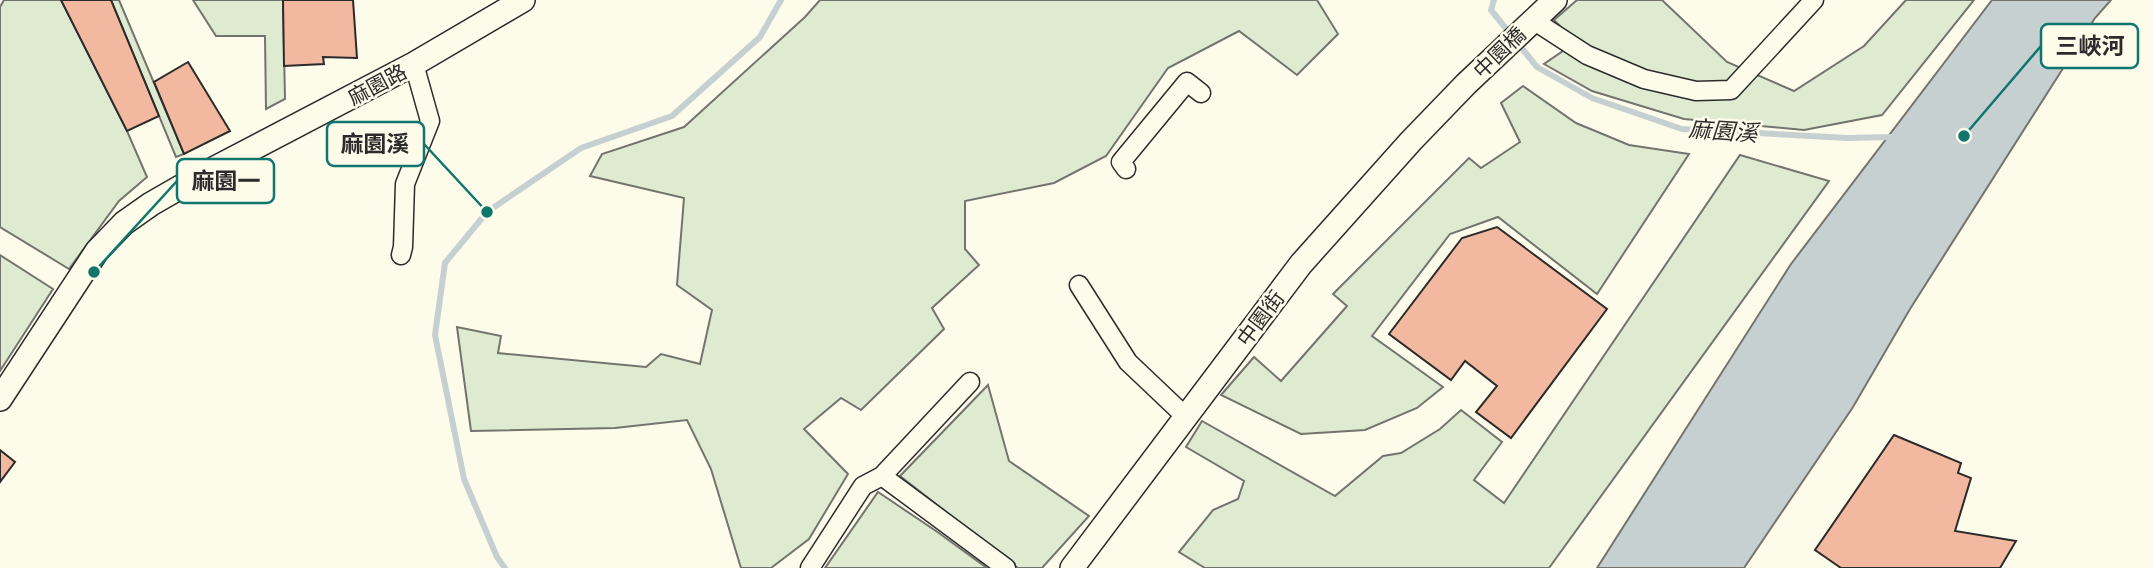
<svg xmlns="http://www.w3.org/2000/svg" width="2153" height="568" viewBox="0 0 2153 568" font-family="'Asap Condensed','Noto Sans TC',sans-serif">
	<rect width="100%" height="100%" fill="#fdfbea"/>
	<!-- green -->
	<path fill="#deebd1" stroke="#74746e" stroke-width="2" d="M 4,0 L 61,0 L 127,131 L 147,177 L 119,201 L 69,269 L 0,227 L 0,7 Z
		M 111,0 L 119,0 L 184,154 L 176,157 Z
		M 193,0 L 283,0 L 285,99 L 266,109 L 265,36 L 216,36 Z
		M 820,0 L 1317,0 L 1338,34 L 1297,75 L 1239,31 L 1168,68 L 1106,156 L 1054,183 L 965,201 L 965,249 L 979,265 L 932,308 L 944,329 L 861,410 L 841,398 L 804,429 L 848,474 L 809,539 L 771,568 L 741,568 L 711,469 L 687,420 L 615,428 L 471,431 L 457,327 L 501,336 L 498,353 L 646,367 L 661,354 L 700,364 L 712,310 L 677,285 L 684,198 L 590,176 L 602,154 L 684,127 L 805,17 Z
		M 1577,0 L 1662,0 L 1727,62 L 1794,91 L 1864,46 L 1906,0 L 1974,0 L 1882,115 L 1804,130 L 1684,119 L 1592,91 L 1544,64 L 1576,42 L 1554,20 Z
		M 1523,86 L 1576,123 L 1629,145 L 1689,154 L 1597,294 L 1498,217 L 1450,234 L 1372,336 L 1443,387 L 1417,408 L 1365,430 L 1301,434 L 1221,395 L 1254,357 L 1281,381 L 1347,306 L 1333,294 L 1469,158 L 1481,168 L 1520,142 L 1501,103 Z
		M 1740,155 L 1829,181 L 1549,568 L 1205,568 L 1179,552 L 1213,510 L 1238,499 L 1244,481 L 1186,447 L 1202,421 L 1335,496 L 1383,456 L 1401,453 L 1440,429 L 1461,410 L 1502,442 L 1474,480 L 1504,503 Z
		M 0,255 L 53,289 L 0,371 Z
		M 988,385 L 1009,461 L 1089,516 L 1042,568 L 1018,568 L 900,476 Z
		M 878,492 L 936,531 L 987,568 L 825,568 Z"/>
	<!-- water -->
	<path fill="#c7d0d0" stroke="#74746e" stroke-width="2" d="M 1992,0 L 2111,0 L 2095,18 L 1910,309 L 1853,407 L 1744,568 L 1597,568 L 1791,264 Z"/>
	<g fill="none" stroke-linecap="round" stroke-linejoin="round">
		<!-- stream -->
		<path stroke="#c7d0d0" stroke-width="6" d="M 1494,0 L 1491,10 L 1537,67 L 1592,98 L 1682,129 L 1847,138 L 1893,137
			M 505,568 L 497,557 L 464,479 L 435,335 L 445,263 L 487,212 L 581,148 L 672,116 L 760,37 L 781,0"/>
	</g>
	<!-- building -->
	<path fill="#f2b8a0" stroke="#2b2b2b" stroke-width="2" d="M 61,0 L 111,0 L 159,116 L 127,131 Z
		M 283,0 L 353,0 L 357,58 L 323,57 L 324,64 L 284,66 Z
		M 188,62 L 230,131 L 184,154 L 154,82 Z
		M 1497,227 L 1607,309 L 1511,438 L 1476,412 L 1497,386 L 1465,361 L 1451,380 L 1389,334 L 1462,238 Z
		M 1894,435 L 1961,463 L 1958,473 L 1971,478 L 1955,531 L 2016,541 L 2000,568 L 1841,568 L 1815,550 Z
		M 0,450 L 15,462 L 0,482 Z"/>
	<g fill="none" stroke-linecap="round" stroke-linejoin="round">
		<!-- minor casing -->
		<g stroke="#2b2b2b" stroke-width="21">
			<path id="minor" d="M 1533,20 L 1587,55 L 1644,79 L 1696,91 L 1731,90 L 1814,0
				M 1126,169 L 1121,162 L 1187,82 L 1201,93
				M 401,255 L 403,247 L 405,184 L 430,121 L 414,64
				M 1079,285 L 1128,362 L 1186,417
				M 882,476 L 970,382
				M 810,568 L 863,486 L 882,476 L 1006,568"/>
		</g>
		<!-- tertiary casing -->
		<g stroke="#2b2b2b" stroke-width="26">
			<path id="tertiary" d="M 0,399 L 97,251 L 124,223 L 151,204 L 198,177 L 414,64 L 523,0
				M 1072,568 L 1301,264 L 1411,141 L 1466,84 L 1555,0"/>
		</g>
		<!-- minor -->
		<use href="#minor" stroke="#fdfbea" stroke-width="18"/>
		<!-- tertiary -->
		<use href="#tertiary" stroke="#fdfbea" stroke-width="23"/>
	</g>
	<g text-anchor="middle" dominant-baseline="central" stroke-width="5" stroke-linejoin="round" paint-order="stroke">
		<!-- street labels -->
		<g font-size="21" fill="#2b2b2b" stroke="#fdfbea">
			<text transform="translate(1499 52) rotate(-44)">中園橋</text>
			<text transform="translate(377 84) rotate(-28)">麻園路</text>
			<text transform="translate(1260 318) rotate(-53)">中園街</text>
		</g>
		<!-- water labels -->
		<g font-size="23" font-style="italic" fill="#2b2b2b" stroke="#fdfbea">
			<text transform="translate(1723 131) rotate(4)">麻園溪</text>
		</g>
	</g>
	<!-- callouts -->
	<path fill="none" stroke="#0f766e" stroke-width="2.5" d="M1964 136L2041 46M487 212L424 144M94 272L177 181"/>
	<g fill="#0f766e" stroke="#fdfbea" stroke-width="2.5">
		<circle cx="1964" cy="136" r="7"/>
		<circle cx="487" cy="212" r="7"/>
		<circle cx="94" cy="272" r="7"/>
	</g>
	<g fill="#fdfbea" stroke="#0f766e" stroke-width="2.5">
		<rect x="2041" y="24" width="97" height="44" rx="7"/>
		<rect x="327" y="122" width="97" height="44" rx="7"/>
		<rect x="177" y="159" width="97" height="44" rx="7"/>
	</g>
	<g font-size="23" text-anchor="middle" font-weight="bold" fill="#2b2b2b">
		<text x="2090" y="54">三峽河</text>
		<text x="375" y="152">麻園溪</text>
		<text x="226" y="189">麻園一</text>
	</g>
</svg>
